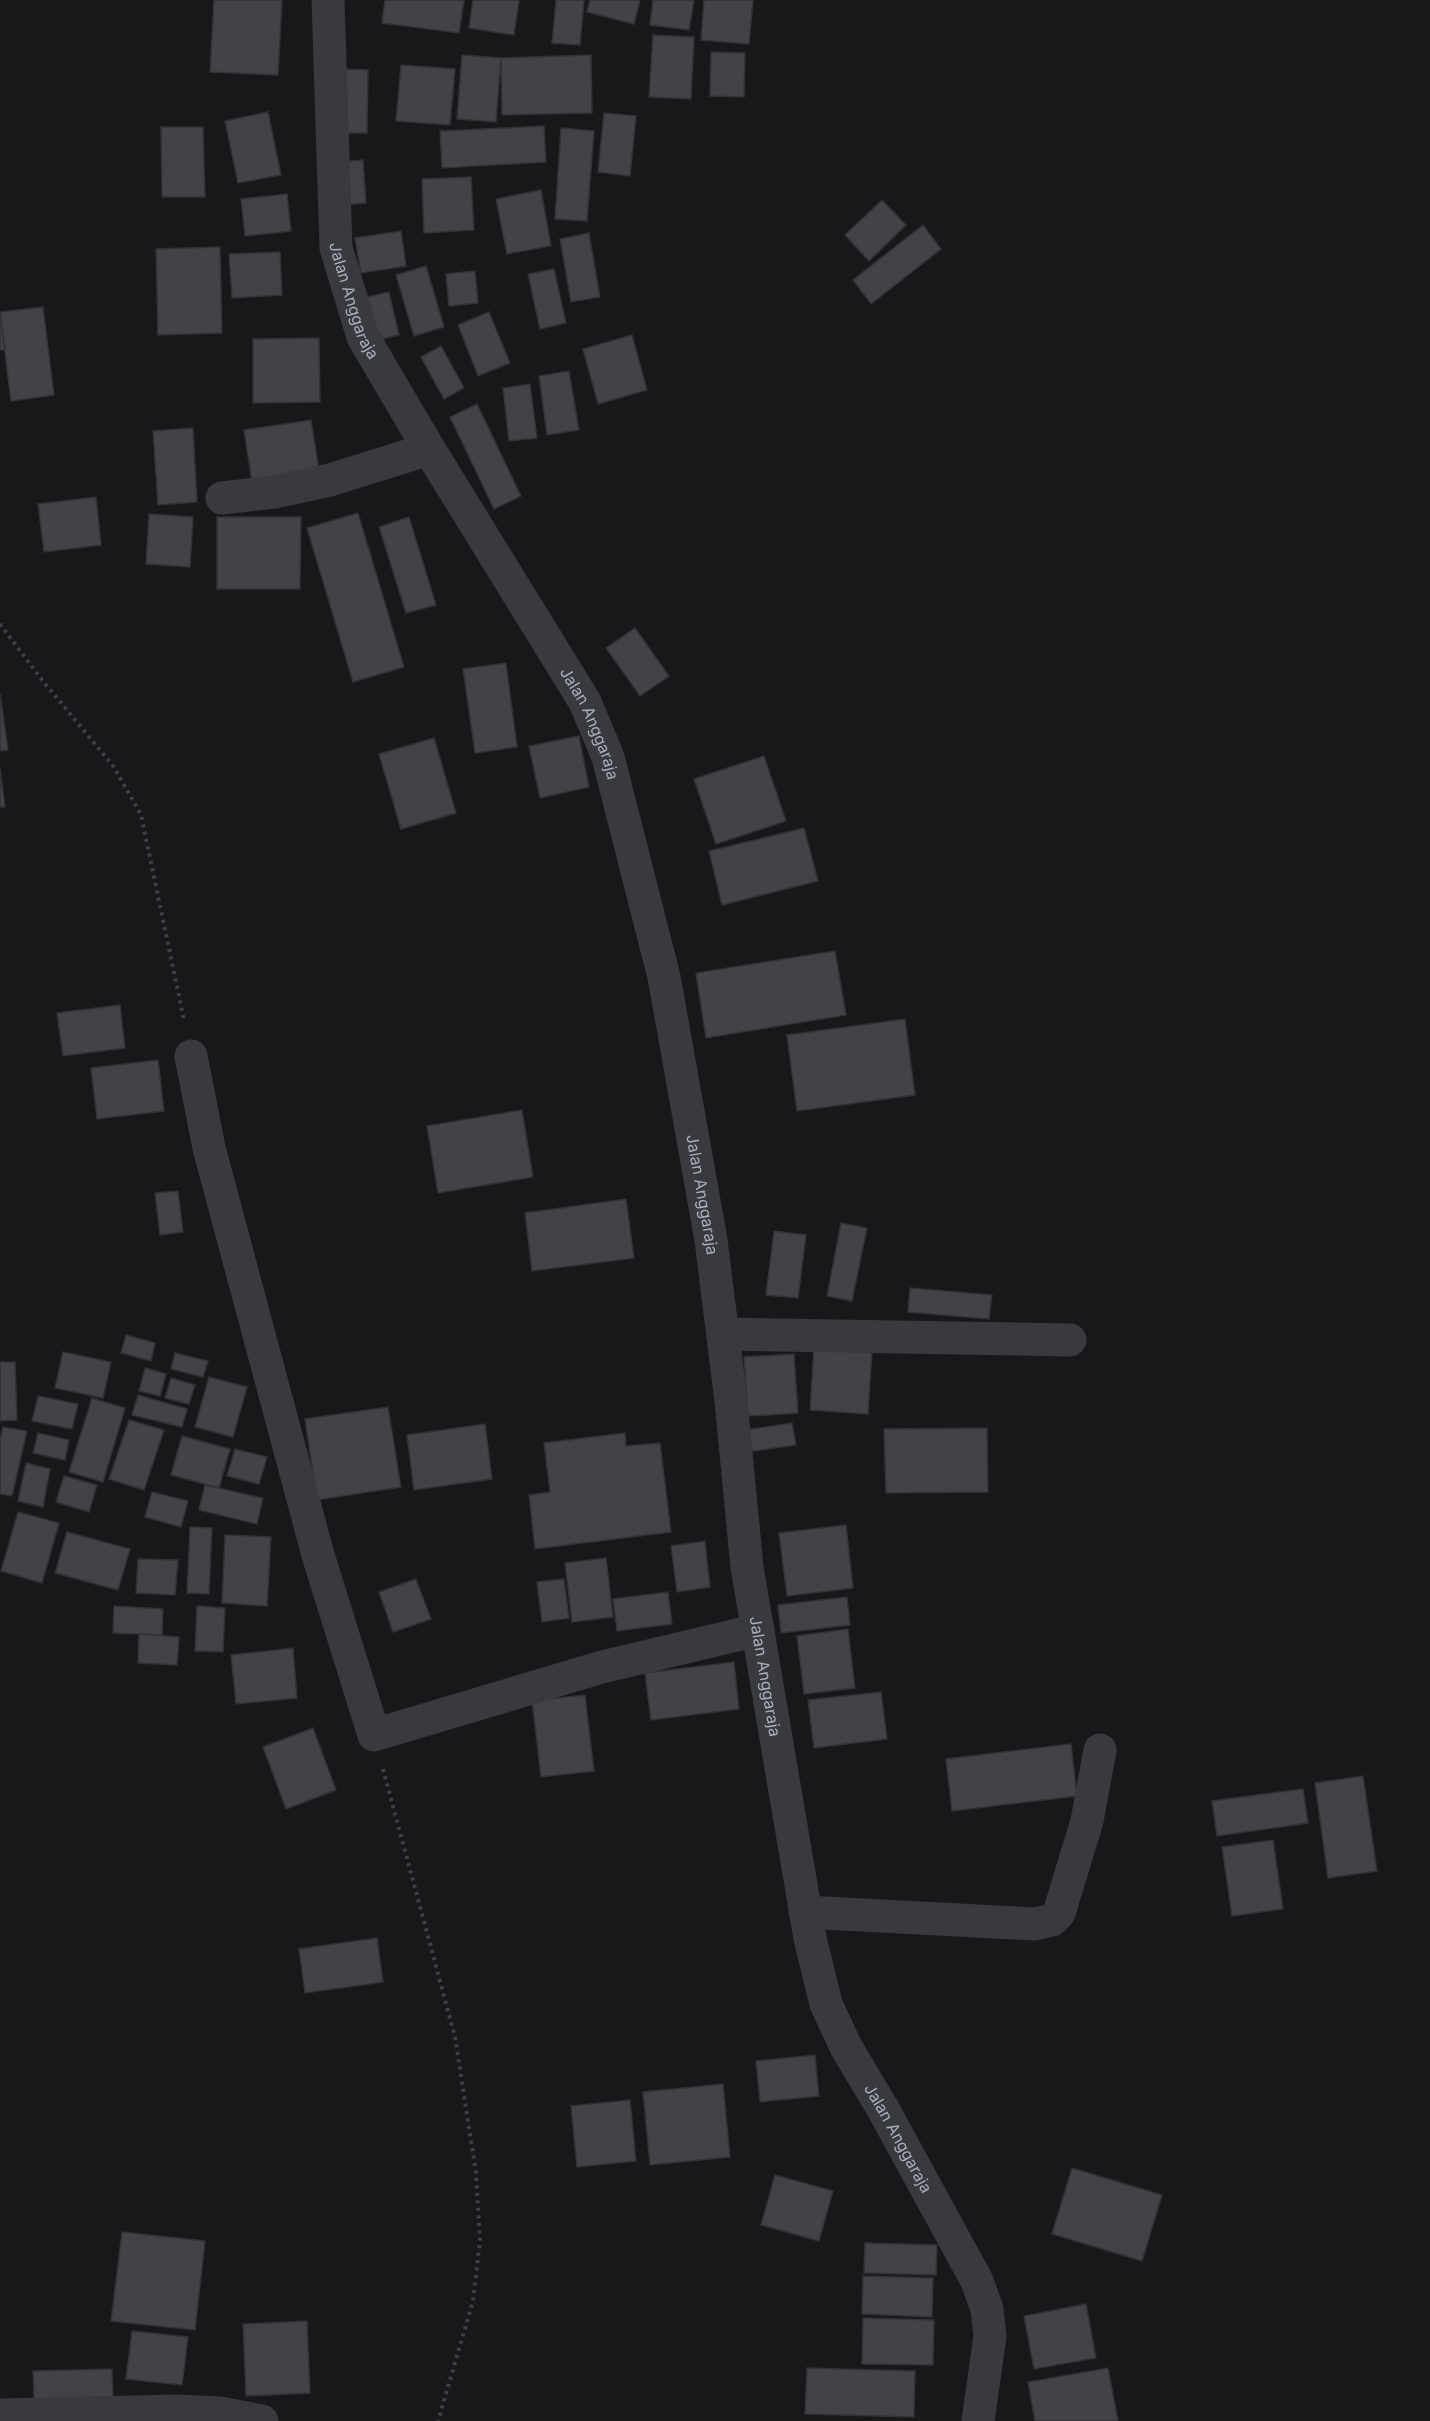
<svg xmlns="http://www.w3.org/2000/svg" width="1430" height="2421" viewBox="0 0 1430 2421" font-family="Inter,sans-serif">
	<rect width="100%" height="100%" fill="#18181a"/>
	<!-- building -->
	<path fill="#424347" stroke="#323236" stroke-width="1.5" d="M 214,0 L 282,0 L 278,75 L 210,72 Z
		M 385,0 L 464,0 L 459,33 L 382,23 Z
		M 473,0 L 519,0 L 514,35 L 469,28 Z
		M 556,0 L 584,0 L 580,45 L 552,43 Z
		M 590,0 L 640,0 L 634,24 L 587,12 Z
		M 653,0 L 694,0 L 689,30 L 650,25 Z
		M 704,0 L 753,0 L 749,44 L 701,40 Z
		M 653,35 L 694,37 L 691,99 L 649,97 Z
		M 711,52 L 745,53 L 744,97 L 710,96 Z
		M 462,55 L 501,58 L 496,122 L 457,119 Z
		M 591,55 L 592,113 L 502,115 L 501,58 Z
		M 401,65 L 455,69 L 450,125 L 396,121 Z
		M 339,69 L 368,70 L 367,133 L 338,133 Z
		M 268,112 L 281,175 L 238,183 L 225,121 Z
		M 604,113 L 636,116 L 630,176 L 598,172 Z
		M 544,126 L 546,162 L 442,168 L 440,131 Z
		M 161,127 L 203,127 L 205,197 L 162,197 Z
		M 561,128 L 594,131 L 587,221 L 555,219 Z
		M 363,160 L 366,203 L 342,205 L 339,162 Z
		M 471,177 L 474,230 L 424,233 L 422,179 Z
		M 541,190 L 551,246 L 507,254 L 496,199 Z
		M 287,194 L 291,231 L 245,236 L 241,199 Z
		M 882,200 L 906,225 L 869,261 L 845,235 Z
		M 923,225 L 941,249 L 871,304 L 853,280 Z
		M 401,231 L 406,266 L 361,273 L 355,238 Z
		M 589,233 L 600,297 L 571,302 L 560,239 Z
		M 220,247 L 222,333 L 158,335 L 156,249 Z
		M 280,252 L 282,295 L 232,298 L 229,254 Z
		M 426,266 L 444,327 L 414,336 L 396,275 Z
		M 554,269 L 566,323 L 540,329 L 528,274 Z
		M 475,271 L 478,303 L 449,306 L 446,274 Z
		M 389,292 L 399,335 L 372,341 L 363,298 Z
		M 43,307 L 54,395 L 11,401 L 0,312 Z
		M 0,312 L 5,350 L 0,350 Z
		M 489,312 L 510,363 L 478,376 L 458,325 Z
		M 632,335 L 647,390 L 598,404 L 583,349 Z
		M 319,338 L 320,402 L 253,403 L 253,339 Z
		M 441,346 L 464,388 L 444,399 L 421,357 Z
		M 569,371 L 579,430 L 547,435 L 539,376 Z
		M 530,384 L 537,438 L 509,441 L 503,388 Z
		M 477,404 L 521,496 L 494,509 L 450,417 Z
		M 311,420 L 319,471 L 252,482 L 244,430 Z
		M 193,428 L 197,502 L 158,505 L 153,431 Z
		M 96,497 L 101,545 L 44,552 L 38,504 Z
		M 358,513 L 404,667 L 353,682 L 307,528 Z
		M 149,514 L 193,517 L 190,567 L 146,564 Z
		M 217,517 L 301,517 L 300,589 L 217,589 Z
		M 409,517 L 436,605 L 406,613 L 379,527 Z
		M 635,628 L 669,676 L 640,696 L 606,648 Z
		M 506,663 L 517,747 L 475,753 L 463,669 Z
		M 0,694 L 8,750 L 0,751 Z
		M 579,736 L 589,787 L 540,798 L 529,746 Z
		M 434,738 L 456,813 L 401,829 L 379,754 Z
		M 764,756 L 786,821 L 716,844 L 694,779 Z
		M 0,768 L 5,807 L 0,807 Z
		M 804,828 L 818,881 L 722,905 L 709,851 Z
		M 835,951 L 846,1015 L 706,1038 L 696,973 Z
		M 120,1005 L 125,1048 L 63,1056 L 57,1013 Z
		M 905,1019 L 915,1095 L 797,1111 L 787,1035 Z
		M 158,1060 L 164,1111 L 97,1119 L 91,1068 Z
		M 522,1110 L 533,1177 L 438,1193 L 427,1126 Z
		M 178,1191 L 183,1232 L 160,1235 L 155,1193 Z
		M 626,1199 L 634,1258 L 532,1271 L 525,1213 Z
		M 841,1223 L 867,1228 L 852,1301 L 827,1296 Z
		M 774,1231 L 806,1235 L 798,1298 L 766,1295 Z
		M 910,1288 L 992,1295 L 989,1319 L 908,1312 Z
		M 126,1335 L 155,1343 L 151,1361 L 121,1353 Z
		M 814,1348 L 872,1351 L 868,1414 L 810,1410 Z
		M 63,1352 L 111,1362 L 103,1398 L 55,1388 Z
		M 175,1353 L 208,1361 L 203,1377 L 171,1369 Z
		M 794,1354 L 798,1413 L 748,1416 L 744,1357 Z
		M 0,1362 L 15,1362 L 17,1420 L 0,1421 Z
		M 145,1368 L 166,1374 L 160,1396 L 139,1391 Z
		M 209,1377 L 247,1387 L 233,1437 L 195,1427 Z
		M 171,1378 L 195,1385 L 189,1404 L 165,1398 Z
		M 138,1395 L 187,1409 L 182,1427 L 132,1415 Z
		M 38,1396 L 78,1404 L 72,1429 L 32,1421 Z
		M 92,1398 L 125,1408 L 103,1482 L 69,1472 Z
		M 388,1407 L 401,1487 L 317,1500 L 305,1419 Z
		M 129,1420 L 164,1430 L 144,1490 L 109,1479 Z
		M 792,1423 L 796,1445 L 747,1452 L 745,1430 Z
		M 485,1424 L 492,1479 L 414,1490 L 407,1435 Z
		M 3,1427 L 27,1431 L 12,1496 L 0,1494 L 0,1440 Z
		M 987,1428 L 988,1492 L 886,1493 L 884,1429 Z
		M 38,1433 L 69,1440 L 65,1460 L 33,1453 Z
		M 625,1433 L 626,1446 L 660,1443 L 671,1532 L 535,1549 L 529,1495 L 550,1492 L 544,1443 Z
		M 182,1436 L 230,1449 L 219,1488 L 171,1475 Z
		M 235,1449 L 267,1457 L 259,1484 L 227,1476 Z
		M 26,1463 L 50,1469 L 43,1507 L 18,1501 Z
		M 64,1476 L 97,1485 L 89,1512 L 56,1502 Z
		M 205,1485 L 263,1498 L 257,1524 L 199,1510 Z
		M 152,1492 L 188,1501 L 181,1527 L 145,1517 Z
		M 18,1512 L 59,1523 L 42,1583 L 1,1571 Z
		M 846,1525 L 853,1588 L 787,1596 L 779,1533 Z
		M 190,1527 L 212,1528 L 209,1594 L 187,1593 Z
		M 67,1532 L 130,1549 L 118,1590 L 55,1573 Z
		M 225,1535 L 271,1537 L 267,1606 L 222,1603 Z
		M 705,1541 L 710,1587 L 677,1592 L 671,1546 Z
		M 606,1558 L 613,1617 L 572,1622 L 565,1563 Z
		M 138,1559 L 178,1560 L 175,1595 L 136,1593 Z
		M 416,1579 L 431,1619 L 393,1632 L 379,1592 Z
		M 564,1579 L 569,1618 L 542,1622 L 537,1582 Z
		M 668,1592 L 672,1624 L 617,1631 L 613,1599 Z
		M 847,1597 L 850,1625 L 781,1633 L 778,1605 Z
		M 114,1606 L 163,1609 L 162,1635 L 113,1633 Z
		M 197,1606 L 225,1608 L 223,1652 L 195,1651 Z
		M 848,1629 L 855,1688 L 804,1694 L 797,1636 Z
		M 139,1634 L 179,1637 L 177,1665 L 138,1663 Z
		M 293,1648 L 297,1698 L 236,1704 L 231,1655 Z
		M 734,1662 L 739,1709 L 651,1720 L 645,1673 Z
		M 881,1692 L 887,1739 L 814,1748 L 808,1700 Z
		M 585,1695 L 594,1771 L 541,1777 L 532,1701 Z
		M 313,1728 L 336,1790 L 286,1809 L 263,1747 Z
		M 1071,1744 L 1077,1796 L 952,1811 L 946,1759 Z
		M 1363,1776 L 1377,1871 L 1328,1878 L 1315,1783 Z
		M 1303,1789 L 1308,1823 L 1217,1836 L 1212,1801 Z
		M 1273,1840 L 1283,1909 L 1232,1916 L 1222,1847 Z
		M 377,1938 L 383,1982 L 305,1993 L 299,1949 Z
		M 815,2055 L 819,2096 L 760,2102 L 756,2061 Z
		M 723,2084 L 730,2157 L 650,2165 L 643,2092 Z
		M 630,2100 L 636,2161 L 577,2167 L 571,2106 Z
		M 1072,2168 L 1162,2195 L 1142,2261 L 1052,2234 Z
		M 775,2175 L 833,2191 L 819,2241 L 761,2225 Z
		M 122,2232 L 205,2241 L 195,2330 L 111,2321 Z
		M 865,2243 L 937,2245 L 936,2275 L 864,2273 Z
		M 863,2276 L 933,2278 L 932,2317 L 862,2314 Z
		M 1086,2304 L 1096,2358 L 1034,2369 L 1024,2316 Z
		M 863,2318 L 934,2320 L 933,2365 L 862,2364 Z
		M 307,2321 L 310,2393 L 246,2396 L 243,2324 Z
		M 132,2331 L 188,2337 L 182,2385 L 126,2379 Z
		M 807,2368 L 915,2371 L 914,2417 L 805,2414 Z
		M 1108,2368 L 1118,2421 L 1035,2421 L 1028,2382 Z
		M 112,2369 L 113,2397 L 34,2399 L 33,2371 Z"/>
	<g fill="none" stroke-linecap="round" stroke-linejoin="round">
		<!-- path -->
		<path stroke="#3f4146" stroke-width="4" stroke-dasharray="3 4.5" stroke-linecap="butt" d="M 0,624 L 42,680 L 114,767 L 141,815 L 184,1020
			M 383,1769 L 455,2037 L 476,2173 L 480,2240 L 473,2301 L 438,2421"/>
		<!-- street -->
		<g stroke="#393a3f" stroke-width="33">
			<path id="s1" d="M 328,0 L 336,248 L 363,337 L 429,449 L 585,702 L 608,757 L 664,977 L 711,1240 L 731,1401 L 747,1567 L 810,1938 L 826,2004 L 846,2047 L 883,2109 L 977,2281 L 987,2309 L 990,2336 L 978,2421"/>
			<path d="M 222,498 L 274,492 L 330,480 L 429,449"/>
			<path d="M 191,1056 L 209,1148 L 318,1555 L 374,1735 L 602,1667 L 758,1630"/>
			<path d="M 723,1334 L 1070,1340"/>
			<path d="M 805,1912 L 1035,1924 L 1052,1920 L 1059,1913 L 1087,1821 L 1100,1750"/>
			<path d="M 0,2415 L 177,2411 L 220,2413 L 262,2421"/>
		</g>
	</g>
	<g text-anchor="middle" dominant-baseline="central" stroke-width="5" stroke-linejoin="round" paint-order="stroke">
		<!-- street labels -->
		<g font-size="16" fill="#aaafb9" stroke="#131315">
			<text stroke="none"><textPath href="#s1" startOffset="304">Jalan Anggaraja</textPath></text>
			<text stroke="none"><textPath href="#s1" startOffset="790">Jalan Anggaraja</textPath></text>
			<text stroke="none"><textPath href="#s1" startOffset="1276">Jalan Anggaraja</textPath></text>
			<text stroke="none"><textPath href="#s1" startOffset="1762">Jalan Anggaraja</textPath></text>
			<text stroke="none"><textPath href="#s1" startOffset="2248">Jalan Anggaraja</textPath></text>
		</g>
	</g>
</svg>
